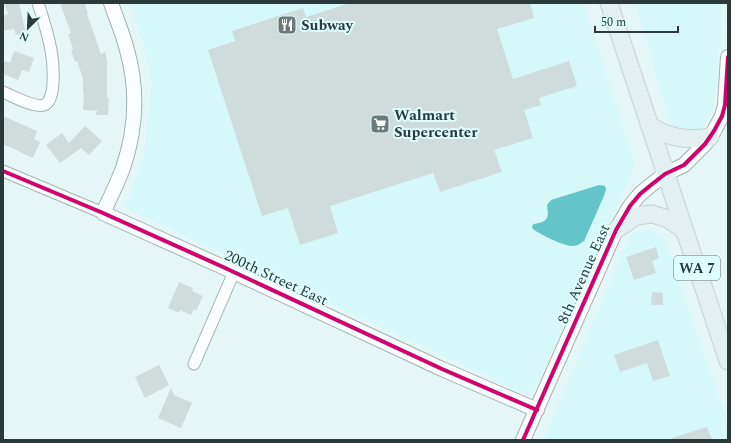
<svg xmlns="http://www.w3.org/2000/svg" width="731" height="443" viewBox="0 0 731 443" font-family="Spectral,serif">
	<rect width="100%" height="100%" fill="#e5f6f6"/>
	<!-- built -->
	<path fill="#d6f8f9" d="M 130,3 L 583,3 L 636,164 L 536,386 L 527,395 L 125,208 L 145,149 L 151,82 L 146,53 Z
		M 635,3 L 723,3 L 716,87 L 709,120 L 701,130 L 686,132 L 670,124 Z
		M 650,229 L 657,232 L 664,238 L 667,245 L 728,422 L 728,440 L 543,440 L 629,236 L 639,230 Z"/>
	<!-- water -->
	<path fill="#64c5c8" d="M 599,185 L 605,186 L 606,189 L 604,196 L 584,241 C 580,244 577,246 572,246 C 564,246 538,234 532,228 L 533,224 C 539,223 547,223 548,214 C 548,212 547,208 547,205 L 551,200 Z"/>
	<!-- building -->
	<path fill="#cedcdc" d="M 4,3 L 19,3 L 26,33 L 16,35 L 14,29 L 3,31 L 3,16 L 8,14 Z
		M 60,3 L 85,3 L 88,14 L 87,14 L 101,54 L 105,52 L 107,60 L 107,98 L 109,98 L 108,115 L 95,115 L 98,111 L 83,110 L 84,93 L 83,93 L 83,78 L 77,61 L 75,62 L 71,50 L 73,49 L 68,34 L 71,33 Z
		M 350,3 L 530,3 L 534,18 L 497,29 L 513,79 L 569,61 L 577,86 L 539,98 L 541,105 L 524,110 L 533,138 L 494,150 L 502,172 L 440,192 L 433,173 L 330,206 L 338,233 L 300,245 L 288,208 L 262,216 L 208,50 L 235,41 L 232,31 L 303,8 L 306,17 Z
		M 14,51 L 34,58 L 29,72 L 22,70 L 18,80 L 3,74 L 3,66 L 5,61 L 10,63 Z
		M 3,116 L 37,131 L 34,139 L 40,142 L 33,158 L 3,144 Z
		M 85,126 L 102,141 L 89,155 L 81,148 L 60,163 L 46,145 L 62,133 L 69,143 Z
		M 656,247 L 659,258 L 652,261 L 656,273 L 634,280 L 626,257 Z
		M 179,282 L 193,288 L 192,291 L 203,296 L 196,311 L 194,309 L 191,315 L 180,310 L 179,313 L 168,308 Z
		M 652,292 L 663,293 L 663,305 L 651,305 Z
		M 658,340 L 670,376 L 653,381 L 647,363 L 620,372 L 614,355 Z
		M 159,365 L 169,385 L 145,398 L 135,377 Z
		M 171,388 L 174,395 L 192,403 L 181,428 L 158,418 Z
		M 707,427 L 712,440 L 673,440 L 672,438 Z"/>
	<g fill="none" stroke-linecap="round" stroke-linejoin="round">
		<!-- minor casing -->
		<g stroke="#a2b1b1" stroke-width="13">
			<path id="minor" d="M 3,92 C 13,96 33,108 44,105 C 57,101 53,61 51,50 C 48,34 43,18 38,3
				M 3,171 L 103,213
				M 194,364 L 234,272"/>
		</g>
		<!-- tertiary casing -->
		<g stroke="#a2b1b1" stroke-width="16">
			<path id="tertiary" d="M 111,3 C 116,18 123,34 127,50 C 138,89 136,130 123,168 C 117,184 110,198 103,213 L 223,267 L 442,369 L 537,410
				M 523,440 L 616,230 L 630,206 L 640,194 L 651,185 L 665,174 L 684,165 L 705,144 L 714,131 L 722,116 L 725,105 L 728,57"/>
		</g>
		<!-- primary casing -->
		<g stroke="#c7d0d0" stroke-width="19">
			<path id="primary" d="M 609,3 L 728,361
				M 649,125 C 669,138 686,141 710,137
				M 616,230 L 636,216 L 652,214 L 668,219 L 681,228 L 686,234"/>
		</g>
		<!-- minor -->
		<use href="#minor" stroke="#fbfefe" stroke-width="11"/>
		<!-- tertiary -->
		<use href="#tertiary" stroke="#fbfefe" stroke-width="14"/>
		<!-- primary -->
		<use href="#primary" stroke="#e3f0f1" stroke-width="17"/>
		<!-- cycleway casing -->
		<g stroke="#defdfd" stroke-width="6">
			<path id="cycleway" d="M 3,171 L 103,213 L 223,267 L 442,369 L 537,410
				M 523,440 L 616,230 L 630,206 L 640,194 L 651,185 L 665,174 L 684,165 L 705,144 L 714,131 L 722,116 L 725,105 L 728,57"/>
		</g>
		<!-- cycleway -->
		<use href="#cycleway" stroke="#d6006c" stroke-width="4"/>
	</g>
	<!-- icons -->
	<defs>
		<g id="restaurant-square" transform="scale(1)"><rect x="-9" y="-9" width="18" height="18" rx="4" fill="#6b7b7b" stroke="#defdfd"/><path d="M-5-6h1v4h1v-4h1v4h1v-4h1v5L-1.5 .5V6h-2V.5L-5-1ZM5-6V6H3V1.5H1.5Q1.5-4 5-6Z" fill="#fff"/></g>
		<g id="supermarket-square" transform="scale(1)"><rect x="-9" y="-9" width="18" height="18" rx="4" fill="#6b7b7b" stroke="#defdfd"/><path d="M-6-5.5h2.5l.6 2H6L4.5 2H-2.5L-4.4-4H-6ZM-1.5 3.2a1.3 1.3 0 1 0 .1 0ZM3 3.2a1.3 1.3 0 1 0 .1 0Z" fill="#fff"/></g>
	</defs>
	<g fill-rule="evenodd">
		<use href="#restaurant-square" x="287" y="25"/>
		<use href="#supermarket-square" x="380" y="124"/>
	</g>
	<g text-anchor="middle" dominant-baseline="central" stroke-width="4" stroke-linejoin="round" paint-order="stroke">
		<!-- shield labels -->
		<rect fill="#defdfd" stroke="#607474" stroke-width="1" x="674" y="256" width="46" height="24" rx="3"/>
		<g font-size="14" font-weight="bold" fill="#2a3939">
			<text x="697" y="268">WA 7</text>
		</g>
		<!-- poi labels -->
		<g font-size="15" font-weight="bold" fill="#2a3939" stroke="#defdfd" text-anchor="start">
			<text x="301" y="25">Subway</text>
			<text x="394" y="115">Walmart<tspan x="394" dy="17">Supercenter</tspan></text>
		</g>
		<!-- street labels -->
		<g font-size="15" fill="#2a3939" stroke="#defdfd">
			<text transform="translate(584 274) rotate(-66)">8th Avenue East</text>
			<text transform="translate(276 278) rotate(25)">200th Street East</text>
		</g>
	</g>
	<!-- border -->
	<rect width="731" height="443" fill="none" stroke="#2a3939" stroke-width="8"/>
	<!-- north arrow -->
	<g transform="translate(28 28) rotate(204)" stroke="#defdfd" stroke-width="3" paint-order="stroke">
	<path d="M0-3L7 15L0 10L-7 15Z" fill="#2a3939"/>
	<text y="-6" font-size="11" font-weight="bold" text-anchor="middle" fill="#2a3939">N</text>
	</g>
	<!-- scale -->
	<path d="M595 26v6h83v-6" fill="none" stroke="#2a3939" stroke-width="2"/>
	<text x="601" y="26" font-size="12" fill="#2a3939" stroke="#defdfd" stroke-width="3" paint-order="stroke">50 m</text>
</svg>
